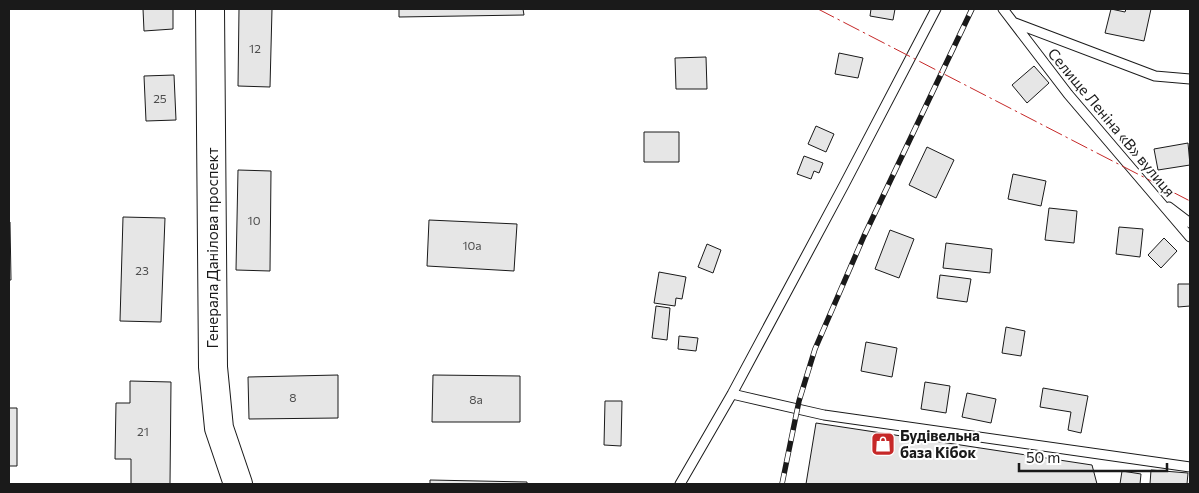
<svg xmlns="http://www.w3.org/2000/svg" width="1199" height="493" viewBox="0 0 1199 493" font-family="Commissioner,sans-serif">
	<rect width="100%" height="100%" fill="#fff"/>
	<!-- building -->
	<path fill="#e6e6e6" stroke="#1a1a1a" d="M 143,9 L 173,9 L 173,29 L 144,31 Z
		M 239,9 L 272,9 L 270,87 L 238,86 Z
		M 399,9 L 523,9 L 524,15 L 399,17 Z
		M 871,9 L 895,9 L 893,20 L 870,16 Z
		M 1111,9 L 1125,12 L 1126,9 L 1151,9 L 1144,41 L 1105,33 Z
		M 839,53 L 863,58 L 858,78 L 835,74 Z
		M 706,57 L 707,89 L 676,89 L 675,58 Z
		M 1034,66 L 1049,83 L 1027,103 L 1012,85 Z
		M 174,75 L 176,120 L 146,121 L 144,76 Z
		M 816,126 L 834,134 L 826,152 L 808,144 Z
		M 644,132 L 679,132 L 679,162 L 644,162 Z
		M 1188,143 L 1190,165 L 1158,170 L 1154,149 Z
		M 927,147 L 954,160 L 936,198 L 909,185 Z
		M 804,156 L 823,163 L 819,173 L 814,171 L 811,179 L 797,174 Z
		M 238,170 L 271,171 L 270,271 L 236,270 Z
		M 1013,174 L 1046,181 L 1041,206 L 1008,199 Z
		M 1049,208 L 1077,211 L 1074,243 L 1045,240 Z
		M 123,217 L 165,218 L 161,322 L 120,321 Z
		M 429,220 L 517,224 L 514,271 L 427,266 Z
		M 9,222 L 10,222 L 11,280 L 9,280 Z
		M 1119,227 L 1143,229 L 1140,257 L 1116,254 Z
		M 890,230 L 914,239 L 899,278 L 875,269 Z
		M 1164,238 L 1177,251 L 1161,268 L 1148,255 Z
		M 946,243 L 992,249 L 990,273 L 943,268 Z
		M 707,244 L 721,250 L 713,273 L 698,267 Z
		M 659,272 L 686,277 L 682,299 L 676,298 L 675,306 L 654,303 Z
		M 940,275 L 971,279 L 967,302 L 937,298 Z
		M 1178,284 L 1190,284 L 1190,306 L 1178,307 Z
		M 656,306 L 670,308 L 667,340 L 652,338 Z
		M 1006,327 L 1025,331 L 1021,356 L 1002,353 Z
		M 679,336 L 698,338 L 696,351 L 678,349 Z
		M 866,342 L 897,348 L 892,377 L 861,371 Z
		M 338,375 L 338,418 L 249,419 L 248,377 Z
		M 433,375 L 520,376 L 520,422 L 432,422 Z
		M 130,381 L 171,382 L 170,484 L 131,484 L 131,459 L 115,459 L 116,403 L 130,403 Z
		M 925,382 L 950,386 L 946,413 L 921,409 Z
		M 1043,388 L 1088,396 L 1081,433 L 1068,430 L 1071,412 L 1040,407 Z
		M 967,393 L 996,399 L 991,423 L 962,417 Z
		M 605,401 L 622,401 L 621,446 L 604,445 Z
		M 9,408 L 17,408 L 17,466 L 9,466 Z
		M 816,423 L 1092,465 L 1097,484 L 806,484 Z
		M 1151,470 L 1188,473 L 1187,484 L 1150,484 Z
		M 1122,471 L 1141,474 L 1140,484 L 1120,484 Z
		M 430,480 L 527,482 L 527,484 L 430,484 Z"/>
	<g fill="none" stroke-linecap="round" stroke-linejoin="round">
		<!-- service casing -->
		<g stroke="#1a1a1a" stroke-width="11">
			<path id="service" d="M 1003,9 L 1068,94 L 1190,237
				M 1015,23 L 1155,76 L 1190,79
				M 1169,207 L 1190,223
				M 732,394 L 824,415 L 1190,467
				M 680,484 L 732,394 L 844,185 L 936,9"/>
		</g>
		<!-- primary casing -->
		<g stroke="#1a1a1a" stroke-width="30">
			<path id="primary" d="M 210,9 L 213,367 L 219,428 L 238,484"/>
		</g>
		<!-- service -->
		<use href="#service" stroke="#fff" stroke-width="9"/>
		<!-- primary -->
		<use href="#primary" stroke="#fff" stroke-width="28"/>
		<!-- rail casing -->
		<g stroke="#1a1a1a" stroke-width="5.5">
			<path id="rail" d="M 782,484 L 799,401 L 815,349 L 864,236 L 972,9"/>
		</g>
		<!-- rail -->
		<use href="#rail" stroke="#fff" stroke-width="4" stroke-dasharray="11" stroke-linecap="butt"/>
		<!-- power -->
		<path stroke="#c62828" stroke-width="1" stroke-dasharray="18 4 2.5 4" stroke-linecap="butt" d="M 818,9 L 1190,201"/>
	</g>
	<!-- icons -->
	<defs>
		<g id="shop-square" transform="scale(1.25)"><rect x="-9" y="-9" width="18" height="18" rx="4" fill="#c62828" stroke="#fff"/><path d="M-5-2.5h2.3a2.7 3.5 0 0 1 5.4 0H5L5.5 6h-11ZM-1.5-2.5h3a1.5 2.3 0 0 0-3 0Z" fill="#fff"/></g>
	</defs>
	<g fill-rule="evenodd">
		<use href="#shop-square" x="883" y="444"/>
	</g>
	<g text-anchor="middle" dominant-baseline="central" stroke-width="4" stroke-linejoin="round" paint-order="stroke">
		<!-- number labels -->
		<g font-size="12" fill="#4d4d4d">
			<text x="255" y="48">12</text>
			<text x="160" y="98">25</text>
			<text x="254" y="220">10</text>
			<text x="472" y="245">10а</text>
			<text x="142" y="270">23</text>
			<text x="293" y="397">8</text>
			<text x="476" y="399">8а</text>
			<text x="143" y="431">21</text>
		</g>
		<!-- street labels -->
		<g font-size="15" fill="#1a1a1a" stroke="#fff">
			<text transform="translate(1112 122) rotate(50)">Селище Леніна «В» вулиця</text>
			<text transform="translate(212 248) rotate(-90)">Генерала Данілова проспект</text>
		</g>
		<!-- poi labels -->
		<g font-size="15" font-weight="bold" fill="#1a1a1a" stroke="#fff" text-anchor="start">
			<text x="900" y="435">Будівельна<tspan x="900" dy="17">база Кібок</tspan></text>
		</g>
	</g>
	<!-- border -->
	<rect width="1199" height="493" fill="none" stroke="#1a1a1a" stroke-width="20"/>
	<!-- scale -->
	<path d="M1019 463v8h148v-8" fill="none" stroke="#1a1a1a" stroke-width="2.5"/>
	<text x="1026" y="463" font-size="15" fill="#1a1a1a" stroke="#ffffff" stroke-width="4" paint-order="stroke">50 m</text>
</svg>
